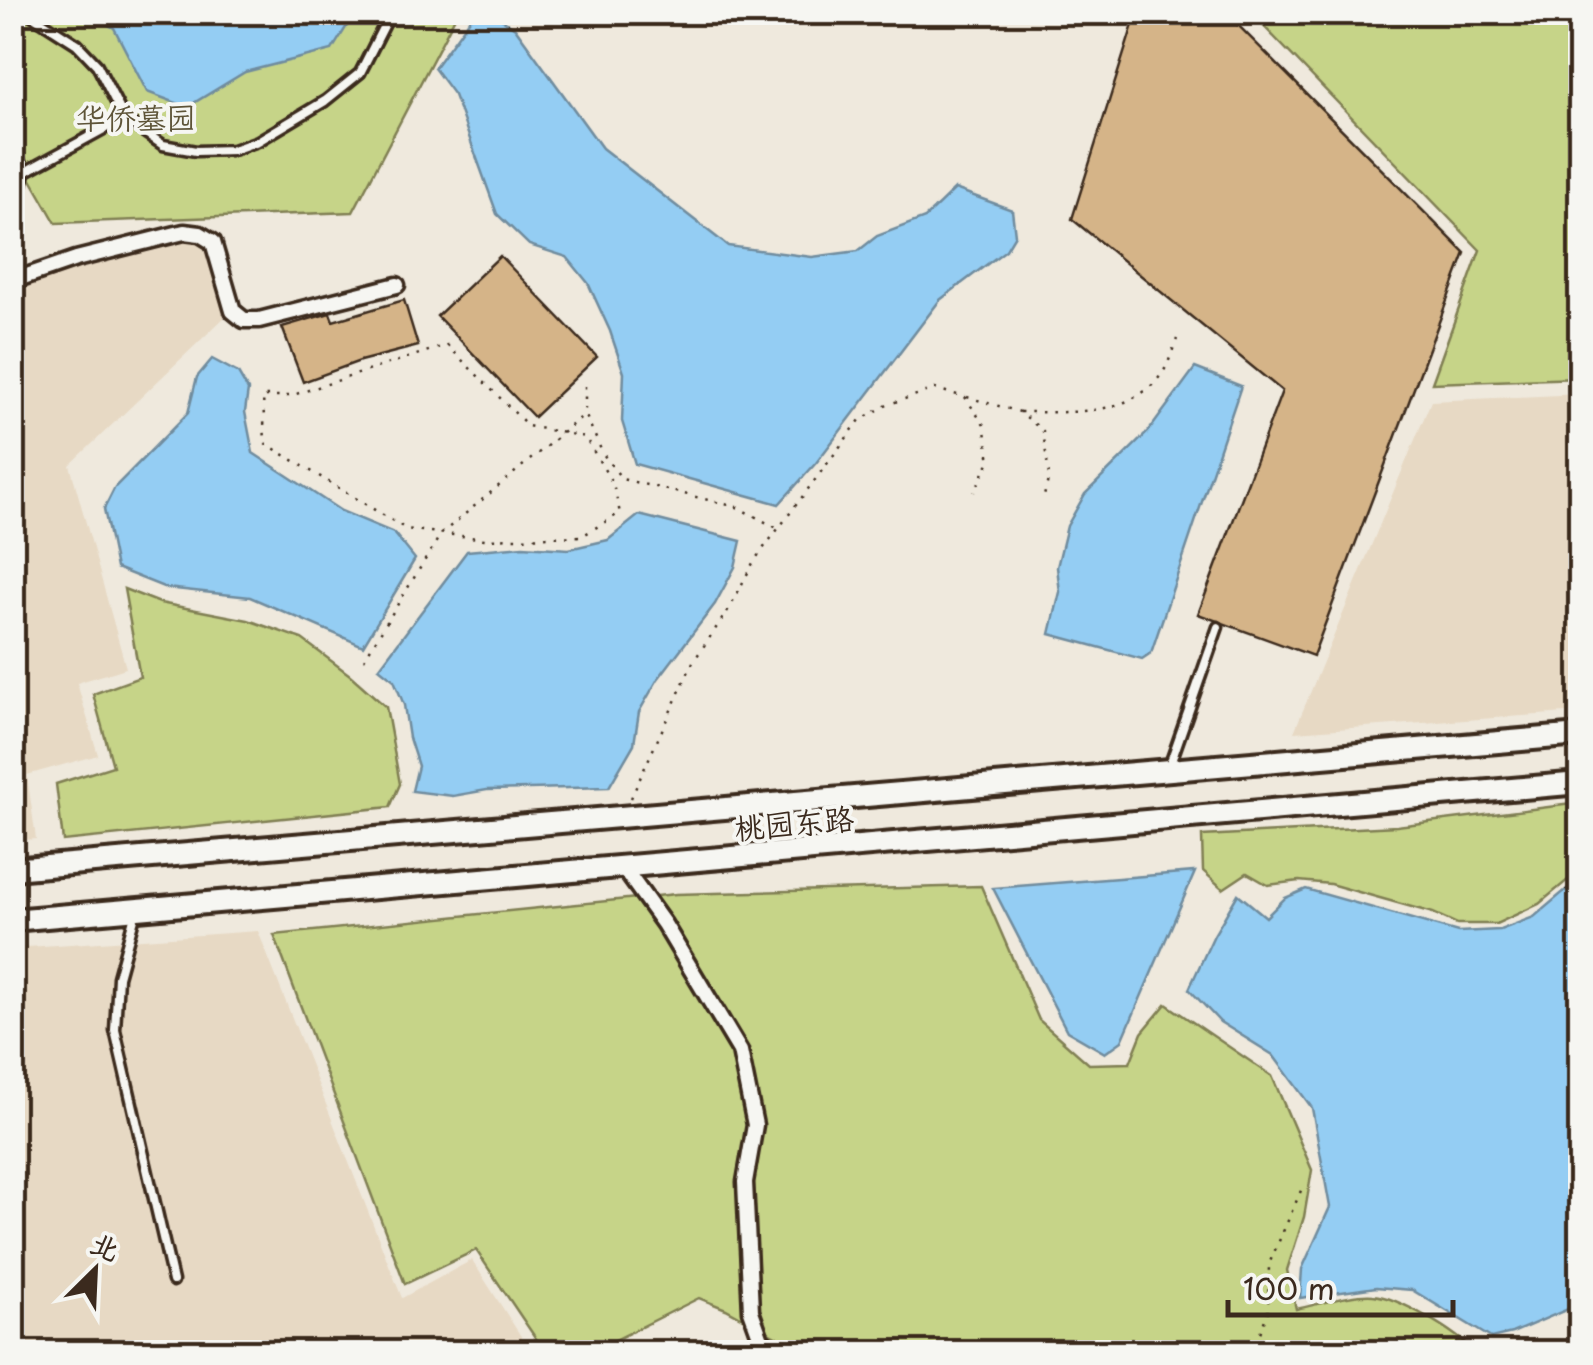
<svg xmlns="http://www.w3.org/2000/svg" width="1593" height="1365" viewBox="0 0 1593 1365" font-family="'Playpen Sans','LXGW WenKai TC',sans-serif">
	<rect width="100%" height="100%" fill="#efe9dd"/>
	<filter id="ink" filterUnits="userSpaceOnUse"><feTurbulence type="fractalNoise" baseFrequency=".01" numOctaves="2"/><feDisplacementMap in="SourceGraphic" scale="20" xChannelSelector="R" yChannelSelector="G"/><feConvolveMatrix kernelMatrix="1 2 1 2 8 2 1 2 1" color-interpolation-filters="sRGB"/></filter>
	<g filter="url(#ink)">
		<!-- built -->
		<path fill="#e7d9c4" d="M 193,237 L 207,245 L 227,315 L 70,465 L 126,668 L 77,683 L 98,755 L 27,775 L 36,839 L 13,841 L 13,287 L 77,265 Z
			M 1580,394 L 1580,712 L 1294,732 L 1431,401 Z
			M 258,931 L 402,1298 L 472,1260 L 531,1352 L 13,1352 L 13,948 Z"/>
		<!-- green -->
		<path fill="#c6d488" stroke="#807f53" stroke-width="2.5" d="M 1574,12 L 1580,20 L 1580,378 L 1432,383 L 1480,250 L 1251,13 Z
			M 12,13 L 457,13 L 353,212 L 56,223 L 13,148 Z
			M 124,589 L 160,603 L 248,620 L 302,639 L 350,675 L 386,707 L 400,784 L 390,807 L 63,841 L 56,784 L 113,766 L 93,694 L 140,677 Z
			M 1580,803 L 1580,870 L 1539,904 L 1496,924 L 1457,924 L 1433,913 L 1330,884 L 1299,881 L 1268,885 L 1247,873 L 1223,889 L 1203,871 L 1202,836 L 1397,826 Z
			M 981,886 L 1039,1020 L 1089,1064 L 1130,1063 L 1142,1033 L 1166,1004 L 1272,1076 L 1312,1170 L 1304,1217 L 1287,1270 L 1296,1309 C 1317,1305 1353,1293 1373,1295 C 1399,1297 1458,1333 1474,1352 L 805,1352 L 726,1309 L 699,1298 L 591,1352 L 545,1352 L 476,1250 L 405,1284 L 274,935 L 676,894 Z"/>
		<!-- water -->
		<path fill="#94cdf3" stroke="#708c9e" stroke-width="2.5" d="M 475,12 L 493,13 L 515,28 L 602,148 L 728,246 L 812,257 L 858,251 L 877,236 L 925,218 L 955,189 L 1012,210 L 1015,235 L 1006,250 L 940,300 L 816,463 L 779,504 L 635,464 L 622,421 L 624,373 L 610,331 L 588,283 L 567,257 L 529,245 L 497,214 L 454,95 L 434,68 Z
			M 87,13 L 355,13 L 332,50 L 245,72 L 187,107 L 147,92 L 114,28 Z
			M 212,359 L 238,373 L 248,390 L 245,412 L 253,453 L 341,511 L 394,533 L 415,559 L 363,646 L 250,597 L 166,588 L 116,568 L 104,509 L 115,487 L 188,413 L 197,377 Z
			M 1195,368 L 1241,386 L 1151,653 L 1142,659 L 1050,634 L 1060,592 L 1057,567 L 1067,526 L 1085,494 L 1148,432 Z
			M 639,515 L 741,541 L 735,567 L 715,604 L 658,679 L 639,712 L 634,744 L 609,787 L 487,790 L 453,796 L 412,791 L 418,766 L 409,738 L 404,705 L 394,680 L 379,668 L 467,551 L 523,546 L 569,549 L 608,540 Z
			M 1195,872 L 1122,1041 L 1105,1053 L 1067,1031 L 993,888 Z
			M 1580,878 L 1580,1304 L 1512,1333 L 1491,1338 L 1412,1290 L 1376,1287 L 1300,1298 L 1302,1269 L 1330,1207 L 1312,1108 L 1273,1055 L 1220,1022 L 1189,989 L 1214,935 L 1238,894 L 1266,917 L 1285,898 L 1306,889 L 1458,932 L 1500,930 L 1534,917 Z"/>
		<!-- building -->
		<path fill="#d5b488" stroke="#3b2a1e" stroke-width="2.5" d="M 1137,12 L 1225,12 L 1465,253 L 1313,656 L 1198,614 L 1282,391 L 1072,219 Z
			M 500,256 L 597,357 L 534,417 L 437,316 Z
			M 404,300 L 418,346 L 360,361 L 303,382 L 282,327 L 330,313 L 333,321 Z"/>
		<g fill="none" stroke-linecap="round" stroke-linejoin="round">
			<!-- service casing -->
			<g stroke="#3b2a1e" stroke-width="15">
				<path id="service" d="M 27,12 L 77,44 L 97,65 L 124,118 L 163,145 L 196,151 L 233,150 L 258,141 L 325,101 L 360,73 L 391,12
					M 23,173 L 124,118
					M 1169,767 L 1218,627
					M 136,911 L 118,977 L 115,1030 L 173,1281"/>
			</g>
			<!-- minor casing -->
			<g stroke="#3b2a1e" stroke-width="21">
				<path id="minor" d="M 12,153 L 22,173 L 12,207
					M 12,281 L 76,259 L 184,232 L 200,234 L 213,242 L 233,311 L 244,320 L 259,320 L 397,285
					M 623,867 L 664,924 L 740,1051 L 755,1125 L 745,1182 L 751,1311 L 761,1339 L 775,1352"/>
			</g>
			<!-- secondary casing -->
			<g stroke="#3b2a1e" stroke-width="28">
				<path id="secondary" d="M 12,869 L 1580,735
					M 12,920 L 1580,783"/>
			</g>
			<!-- path -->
			<path stroke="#3b2a1e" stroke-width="2.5" stroke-dasharray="2.5 8" stroke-linecap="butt" d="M 447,345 L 528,426 L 585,437 L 613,484 L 620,513 L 582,536 L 485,539 L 406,529 L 265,443 L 263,396 L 290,396 Z
				M 585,386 L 585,414 L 603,454 L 622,479 L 737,507 L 777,528
				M 967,397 L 1020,412 L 1043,431 L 1049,476 L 1044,496
				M 1020,412 C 1070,412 1135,418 1165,369 C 1170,360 1173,348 1177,339
				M 364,659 L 441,534 L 585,414
				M 631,798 L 693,662 L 729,609 L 754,561 L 860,420 L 889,404 L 935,389 L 965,397 L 984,425 L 990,461 L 974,492
				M 1253,1352 L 1268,1311 L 1269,1264 L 1303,1186"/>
			<!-- service -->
			<use href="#service" stroke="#f6f6f2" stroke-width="8"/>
			<!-- minor -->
			<use href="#minor" stroke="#f6f6f2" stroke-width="14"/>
			<!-- secondary -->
			<use href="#secondary" stroke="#f6f6f2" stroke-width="20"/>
		</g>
	</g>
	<g text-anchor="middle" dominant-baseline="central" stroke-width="8" stroke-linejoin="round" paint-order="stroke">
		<!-- park labels -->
		<g font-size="30" fill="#5e5438" stroke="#f6f6f2">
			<text x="136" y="116">华侨墓园</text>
		</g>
		<!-- street labels -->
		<g font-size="30" fill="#3b2a1e" stroke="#f6f6f2">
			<text transform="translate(794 822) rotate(-5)">桃园东路</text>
		</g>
	</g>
	<!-- margin -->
	<rect width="1593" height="1365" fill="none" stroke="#f6f6f2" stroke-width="50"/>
	<rect x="25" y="25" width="1543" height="1315" fill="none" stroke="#3b2a1e" stroke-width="4" filter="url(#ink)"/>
	<!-- north arrow -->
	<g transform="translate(95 1270) rotate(24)" stroke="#f6f6f2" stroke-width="8" paint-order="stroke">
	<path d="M0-8L18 38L0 25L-18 38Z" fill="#3b2a1e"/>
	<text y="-15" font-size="28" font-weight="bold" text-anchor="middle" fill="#3b2a1e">北</text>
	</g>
	<!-- scale -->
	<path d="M1228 1300v15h225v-15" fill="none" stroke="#3b2a1e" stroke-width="5"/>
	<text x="1243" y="1300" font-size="30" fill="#3b2a1e" stroke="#f6f6f2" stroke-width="8" paint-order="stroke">100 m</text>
</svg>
